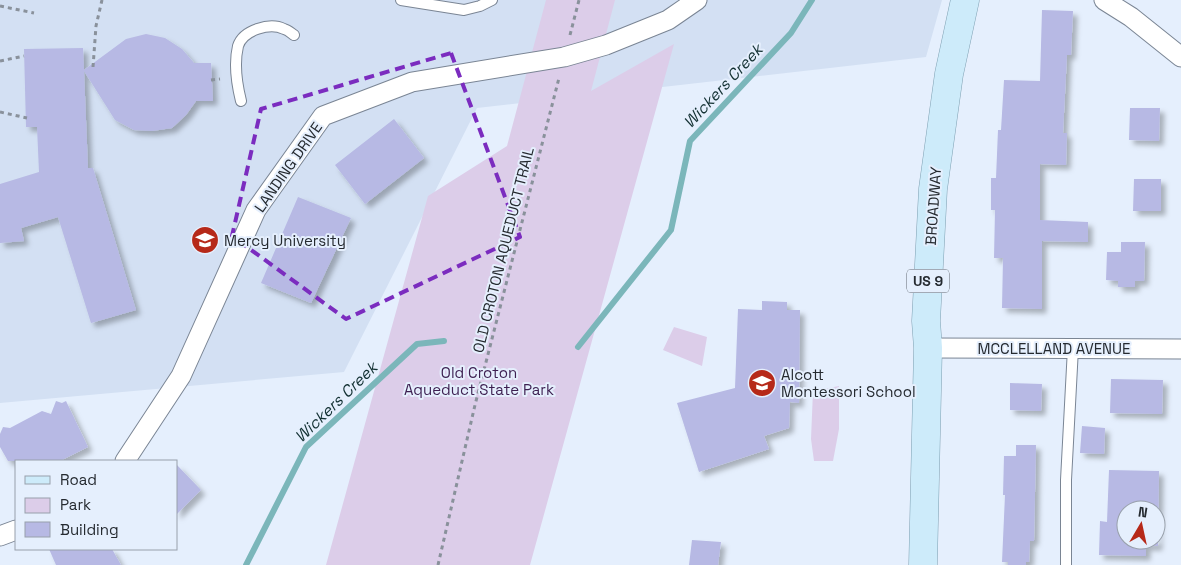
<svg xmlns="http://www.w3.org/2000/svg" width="1181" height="565" viewBox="0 0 1181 565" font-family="'Space Grotesk',sans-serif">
	<defs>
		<filter id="shadow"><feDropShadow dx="4.5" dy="4.5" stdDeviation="2.5" flood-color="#0004"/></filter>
	</defs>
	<rect width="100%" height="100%" fill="#e5effd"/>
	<!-- built -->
	<path fill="#d3e0f3" d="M 0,0 L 942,0 L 926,57 L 477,108 L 344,372 L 0,403 Z"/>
	<!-- park -->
	<path fill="#dccde9" d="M 546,0 L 615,0 L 591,91 L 674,44 L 530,565 L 326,565 L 428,196 L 507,146 Z
		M 674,327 L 707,337 L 702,366 L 663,350 Z
		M 839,386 L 839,429 L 833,461 L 814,461 L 811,439 L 813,391 Z"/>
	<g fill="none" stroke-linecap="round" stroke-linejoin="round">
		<!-- stream -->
		<path stroke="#7bb6ba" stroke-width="6" d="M 578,347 L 671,230 L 690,141 L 791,33 L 812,0
			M 246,565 L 306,447 L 417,344 L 444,341"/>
	</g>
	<!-- building -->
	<path fill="#b7b9e4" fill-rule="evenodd" filter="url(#shadow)" d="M 1042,10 L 1073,11 L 1071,55 L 1067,55 L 1063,133 L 1067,133 L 1066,165 L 1040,164 L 1040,220 L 1088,222 L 1088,242 L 1042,241 L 1042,309 L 1002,308 L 1003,258 L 994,258 L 995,210 L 991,210 L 991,178 L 996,178 L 998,130 L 1001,130 L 1004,80 L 1040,81 Z
		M 146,34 L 165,38 L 182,49 L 194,63 L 211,63 L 213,101 L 196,101 L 186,115 L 172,128 L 152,131 L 134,130 L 115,120 L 84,71 L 88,168 L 93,168 L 136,310 L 91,323 L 58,217 L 21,228 L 24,241 L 0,243 L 0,184 L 39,172 L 37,127 L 26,127 L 24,49 L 83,48 L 84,70 L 126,39 Z
		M 1130,108 L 1160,108 L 1159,141 L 1129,140 Z
		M 394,119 L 424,158 L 365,204 L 335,165 Z
		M 1134,179 L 1161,179 L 1161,211 L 1133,211 Z
		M 298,197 L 351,218 L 311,303 L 261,283 Z
		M 1121,242 L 1145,242 L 1144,281 L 1135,281 L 1135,287 L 1118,287 L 1118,281 L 1106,280 L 1107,252 L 1121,252 Z
		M 762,301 L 787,302 L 787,310 L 800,310 L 799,403 L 790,402 L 789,428 L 764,436 L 769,449 L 699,472 L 677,403 L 735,388 L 738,309 L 762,310 Z
		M 1111,379 L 1163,380 L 1162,414 L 1110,413 Z
		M 1010,383 L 1042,384 L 1041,411 L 1010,410 Z
		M 56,401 L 62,403 L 66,401 L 88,447 L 60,461 L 8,461 L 0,447 L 0,434 L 3,427 L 10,428 L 42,411 L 51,414 Z
		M 1082,426 L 1105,428 L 1104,454 L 1080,453 Z
		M 1016,445 L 1036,445 L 1034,541 L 1030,541 L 1029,562 L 1026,562 L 1026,565 L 1008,565 L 1008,562 L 1002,562 L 1005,495 L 1003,495 L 1004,456 L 1016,456 Z
		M 176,464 L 201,490 L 176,515 Z
		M 1109,470 L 1159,471 L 1158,546 L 1146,546 L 1146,556 L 1099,555 L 1100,521 L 1107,522 ZM 1126,510 L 1156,510 L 1156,540 L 1126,540 Z
		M 692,540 L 721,542 L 718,565 L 689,565 Z
		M 49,549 L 112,549 L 121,565 L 56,565 Z"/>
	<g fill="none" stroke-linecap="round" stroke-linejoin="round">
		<!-- lane casing -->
		<g stroke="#7a8594" stroke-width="12">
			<path id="lane" d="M 401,0 L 464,10 L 480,6 L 492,0
				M 241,101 C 237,85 234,63 238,46 C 243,30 270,22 284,29 C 288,30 291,33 294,35
				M 1066,565 L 1066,480 L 1073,348"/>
		</g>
		<!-- street casing -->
		<g stroke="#7a8594" stroke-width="21">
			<path id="street" d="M 1104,0 L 1131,17 L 1181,57
				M 928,348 L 1181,349
				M 125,461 L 181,376 L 256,210 L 323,116 L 412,82 L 564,57 L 606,45 L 668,20 L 697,0
				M 0,536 L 16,530"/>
		</g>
		<!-- primary casing -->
		<g stroke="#7d9fb1" stroke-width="29">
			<path id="primary" d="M 923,565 L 928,348 L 926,321 L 933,189 L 949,74 L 965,0"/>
		</g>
		<!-- path -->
		<path stroke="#89919b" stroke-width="3" stroke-dasharray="4 4" stroke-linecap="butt" d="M 0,6 L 34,13
			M 570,35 L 579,0
			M 0,61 L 24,56
			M 93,67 L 96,26 L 102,0
			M 211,80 L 220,79
			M 0,112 L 27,118
			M 438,565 L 475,405 L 559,78"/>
		<!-- lane -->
		<use href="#lane" stroke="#fff" stroke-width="10"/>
		<!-- street -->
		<use href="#street" stroke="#fff" stroke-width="19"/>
		<!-- primary -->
		<use href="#primary" stroke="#cdebfa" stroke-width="28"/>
	</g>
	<!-- marked area -->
	<path fill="none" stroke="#7b2cbf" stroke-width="4" stroke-dasharray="10 6" stroke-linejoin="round" d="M 451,53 L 520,237 L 346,319 L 232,236 L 261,109 Z"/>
	<!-- icons -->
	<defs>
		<g id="university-disc" transform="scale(1.4375)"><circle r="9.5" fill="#b62919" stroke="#e5effd"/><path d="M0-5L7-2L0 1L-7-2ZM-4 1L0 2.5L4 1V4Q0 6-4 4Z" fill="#fff"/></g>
		<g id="school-disc" transform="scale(1.4375)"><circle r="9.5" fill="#b62919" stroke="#e5effd"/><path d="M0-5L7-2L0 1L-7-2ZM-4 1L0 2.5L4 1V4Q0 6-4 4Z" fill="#fff"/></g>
	</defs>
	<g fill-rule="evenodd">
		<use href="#university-disc" x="205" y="240"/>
		<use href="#school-disc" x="762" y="383"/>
	</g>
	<g text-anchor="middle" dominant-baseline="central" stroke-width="4" stroke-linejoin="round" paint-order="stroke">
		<!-- shield labels -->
		<rect fill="#e5effd" stroke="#5f656e" stroke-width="1" x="907" y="269.5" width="42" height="23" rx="4"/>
		<g font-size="14" font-weight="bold" fill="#252a30">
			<text x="928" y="281">US 9</text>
		</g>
		<!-- street labels -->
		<g font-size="15" fill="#252a30" stroke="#e5effd">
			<text transform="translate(288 167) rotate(-55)">LANDING DRIVE</text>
			<text transform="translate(933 206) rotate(-86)">BROADWAY</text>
			<text transform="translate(503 250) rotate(-76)">OLD CROTON AQUEDUCT TRAIL</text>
			<text x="1054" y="348">MCCLELLAND AVENUE</text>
		</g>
		<!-- poi labels -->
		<g font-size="15" fill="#252a30" stroke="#e5effd" text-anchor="start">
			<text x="224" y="240">Mercy University</text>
			<text x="781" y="374">Alcott<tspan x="781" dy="17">Montessori School</tspan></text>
		</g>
		<!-- park labels -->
		<g font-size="15" fill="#3d1f51" stroke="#e5effd">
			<text x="479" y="372">Old Croton<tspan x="479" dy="17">Aqueduct State Park</tspan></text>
		</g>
		<!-- water labels -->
		<g font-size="16" font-style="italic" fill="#123032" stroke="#e5effd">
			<text transform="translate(723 86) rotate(-47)">Wickers Creek</text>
			<text transform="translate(336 402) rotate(-44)">Wickers Creek</text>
		</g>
	</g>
	<!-- legend -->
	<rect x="15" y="460" width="162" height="90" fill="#e5effd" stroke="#98a0ab"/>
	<rect x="25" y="476" width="25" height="8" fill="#cdebfa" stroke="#98a0ab"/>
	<text x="60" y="485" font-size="15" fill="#252a30">Road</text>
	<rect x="25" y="498" width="25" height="15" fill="#dccde9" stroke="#98a0ab"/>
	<text x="60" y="510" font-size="15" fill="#252a30">Park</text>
	<rect x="25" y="522" width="25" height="15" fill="#b7b9e4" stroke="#98a0ab"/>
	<text x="60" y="535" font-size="15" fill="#252a30">Building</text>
	<!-- north arrow -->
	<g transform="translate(1141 525) rotate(9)"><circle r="24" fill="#e5effd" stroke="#98a0ab"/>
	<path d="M0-4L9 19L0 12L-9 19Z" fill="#b62919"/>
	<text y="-8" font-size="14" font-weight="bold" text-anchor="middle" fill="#252a30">N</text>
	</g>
</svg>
